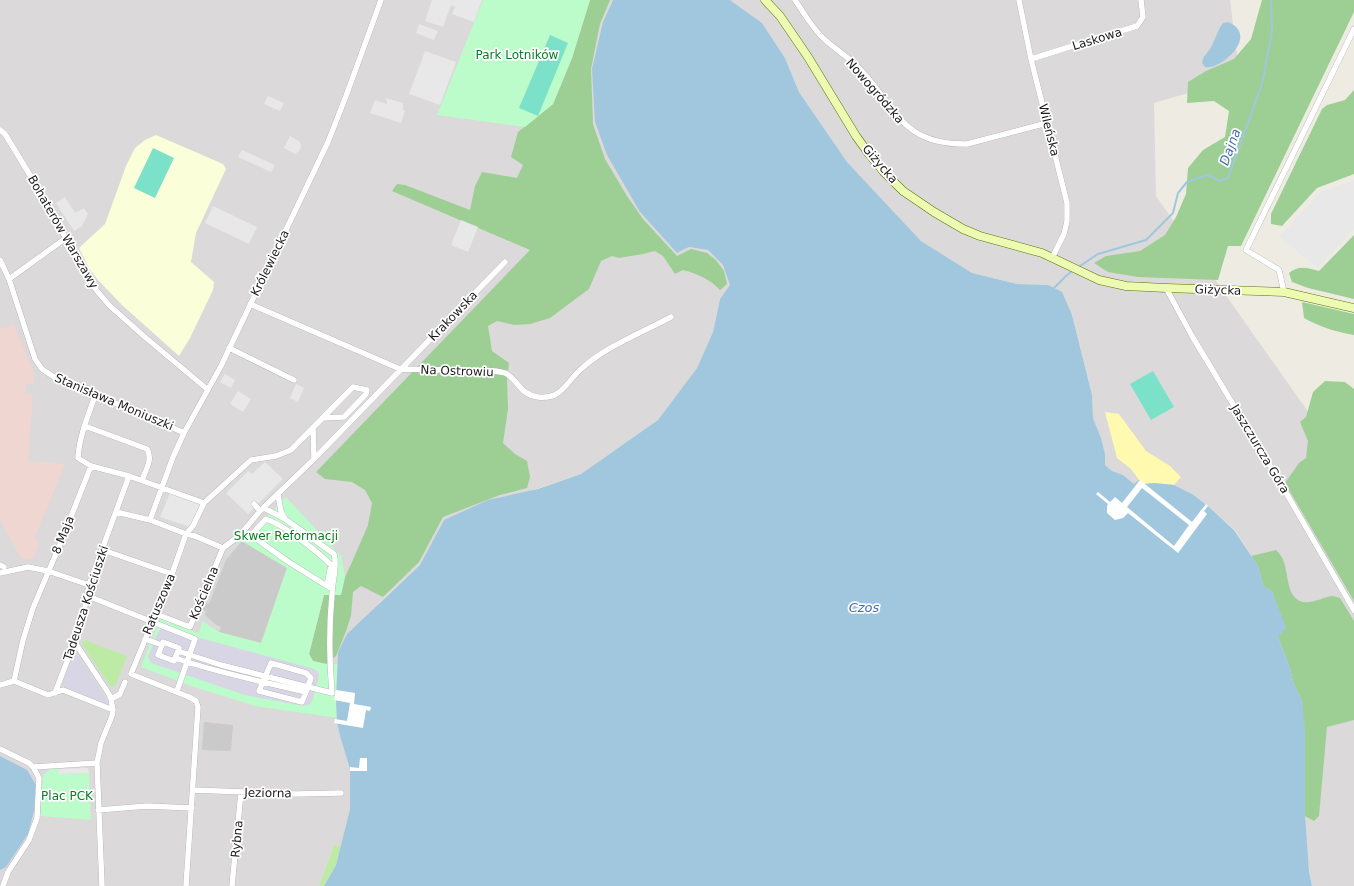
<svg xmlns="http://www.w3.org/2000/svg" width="1354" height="886" viewBox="0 0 1354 886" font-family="'DejaVu Sans',sans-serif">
	<rect width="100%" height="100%" fill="#eeece2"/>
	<!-- residential -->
	<path fill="#dbd9d9" d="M 0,0 L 613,0 L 603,22 L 640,212 L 677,253 L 689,247 L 708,250 L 723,265 L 731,285 L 720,299 L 713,332 L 697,368 L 658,420 L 581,474 L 444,520 L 420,565 L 380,602 L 338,652 L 337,723 L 340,736 L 350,769 L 350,809 L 341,846 L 334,845 L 319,886 L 0,886 Z
		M 730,0 L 1230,0 L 1240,78 L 1154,103 L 1156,196 L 1354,477 L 1354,886 L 1312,886 L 1258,566 L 1235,530 L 1208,506 L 1192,494 L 1174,485 L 1134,485 L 1123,475 L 1112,471 L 1105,465 L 1105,454 L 1101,438 L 1093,418 L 1092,395 L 1072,315 L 1048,285 L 1017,284 L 972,273 L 921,241 L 847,162 L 799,92 L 785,58 L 762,23 Z"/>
	<!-- commercial -->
	<path fill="#f0d6d0" d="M 14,325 L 34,373 L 34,384 L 26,384 L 25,394 L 33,395 L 28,461 L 65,464 L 35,537 L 39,543 L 33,560 L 21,558 L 0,520 L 0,329 Z"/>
	<!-- education -->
	<path fill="#faffda" d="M 156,135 L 223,164 L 226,169 L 196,233 L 191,262 L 214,282 L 213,290 L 190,338 L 179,356 L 122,305 L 98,280 L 89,268 L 79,248 L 105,224 L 126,166 L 135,148 L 145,140 Z"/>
	<!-- religious -->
	<path fill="#cacaca" d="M 242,541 L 287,568 L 261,643 L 219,632 L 221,627 L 215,624 L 205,615 L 206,611 L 200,609 L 202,602 L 209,604 L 226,560 Z
		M 204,722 L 233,725 L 231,750 L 229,751 L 202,750 Z"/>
	<!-- grass -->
	<path fill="#bdeba5" d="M 85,640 L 127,656 L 116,684 L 114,686 L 110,686 L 84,647 L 82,642 Z
		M 334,845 L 341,846 L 336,865 L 324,886 L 319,886 Z"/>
	<!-- forest -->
	<path fill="#9dcf95" d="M 590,0 L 610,0 L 600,24 L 591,69 L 593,124 L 605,159 L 627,196 L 643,219 L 677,256 L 691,249 L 707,253 L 716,260 L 724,271 L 727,284 L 720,290 C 710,279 698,274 683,270 L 675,274 L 663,256 L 655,251 L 643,254 L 619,258 L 612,256 L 601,261 L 589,289 L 550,318 L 530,324 L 515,325 L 497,321 L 488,326 L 492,351 L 509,363 L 507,378 L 508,409 L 503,443 L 515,454 L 527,461 L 530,477 L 527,488 L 500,495 L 443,517 L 419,562 L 383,597 L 361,586 L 353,592 L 351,616 L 346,631 L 336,656 L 326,664 L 313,661 L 309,654 L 324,595 L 341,594 L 345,577 L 352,562 L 368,525 L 372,503 L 365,490 L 352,482 L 325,479 L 316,472 L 530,250 L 392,191 L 397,184 L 405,185 L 470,210 L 475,186 L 482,172 L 517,178 L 523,165 L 511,157 L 518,132 L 553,104 L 572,58 Z
		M 1262,0 L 1354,0 L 1354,12 L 1241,246 L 1228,246 L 1218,280 L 1138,277 L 1108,272 L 1094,263 L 1106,256 L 1140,251 L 1165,235 L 1176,217 L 1186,194 L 1188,168 L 1203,150 L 1225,137 L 1229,111 L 1214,101 L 1187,103 L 1188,82 L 1206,71 L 1234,59 L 1251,39 Z
		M 1354,90 L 1354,174 L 1317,188 L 1282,226 L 1271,224 L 1271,214 L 1322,109 L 1327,105 L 1345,100 Z
		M 1354,235 L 1354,299 L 1308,288 L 1292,282 L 1289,273 C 1299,265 1307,268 1319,271 Z
		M 1302,302 L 1354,314 L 1354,335 C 1336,332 1320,327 1304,318 Z
		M 1325,381 L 1345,382 L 1354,389 L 1354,601 L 1285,483 L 1299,463 L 1306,458 L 1308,441 L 1300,422 L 1306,417 L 1313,392 Z
		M 1276,550 C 1291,562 1283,590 1298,600 C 1307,606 1322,598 1331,596 C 1334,596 1337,597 1340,598 L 1354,621 L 1354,720 L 1327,727 L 1319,816 L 1314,821 L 1305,816 L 1305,793 L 1302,701 L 1293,682 L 1290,668 L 1278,637 L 1273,593 L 1263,585 L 1258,566 L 1251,556 Z"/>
	<!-- sand -->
	<path fill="#fffaaf" d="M 1105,412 L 1119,414 L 1146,451 L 1170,466 L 1181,477 L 1174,485 L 1154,483 L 1144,484 L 1139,480 L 1131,469 L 1117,458 Z"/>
	<!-- park -->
	<path fill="#bcfbca" d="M 483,0 L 590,0 L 572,58 L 553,104 L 525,127 L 437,115 Z
		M 286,497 L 341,556 L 345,577 L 341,595 L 324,595 L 309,654 L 313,661 L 326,664 L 338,664 L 336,700 L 338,718 L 255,706 L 194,687 L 141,667 L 160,619 L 199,633 L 202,621 L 219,632 L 261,643 L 287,568 L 242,541 Z
		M 51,769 L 59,769 L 59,774 L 89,773 L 91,820 L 40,816 L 43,775 Z"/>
	<!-- pitch -->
	<path fill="#7ce1c9" d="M 550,35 L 568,43 L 538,116 L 519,108 Z
		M 153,148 L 174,158 L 155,198 L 134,188 Z
		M 1153,371 L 1174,407 L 1151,420 L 1130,384 Z"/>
	<!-- parking -->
	<path fill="#e8e8e8" d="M 432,0 L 482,0 L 474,22 L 452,14 L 455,7 L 451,5 L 443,27 L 425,21 Z
		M 419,24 L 438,31 L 434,40 L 416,33 Z
		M 425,51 L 456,62 L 440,105 L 409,94 Z
		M 268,96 L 284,103 L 280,111 L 264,104 Z
		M 386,98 L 403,103 L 403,110 L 405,111 L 401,123 L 370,113 L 375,100 L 387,104 Z
		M 290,136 L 300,142 L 301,147 L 299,151 L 295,154 L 284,148 Z
		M 242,150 L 275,165 L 271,172 L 238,157 Z
		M 1354,180 L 1354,229 L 1318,268 L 1279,237 L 1320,192 Z
		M 65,197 L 75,213 L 84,208 L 88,214 L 82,226 L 74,231 L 56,203 Z
		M 213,206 L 257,227 L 249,244 L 205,223 Z
		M 461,220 L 478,227 L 468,252 L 451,245 Z
		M 225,374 L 235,380 L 231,388 L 220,382 Z
		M 296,384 L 304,388 L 298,402 L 290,398 Z
		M 238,391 L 251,399 L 243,412 L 230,404 Z
		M 265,462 L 283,479 L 248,514 L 226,493 L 248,471 L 252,474 Z
		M 170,493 L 200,504 L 190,527 L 160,517 Z
		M 88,768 L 89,773 L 59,774 L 59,769 Z"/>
	<!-- plaza -->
	<path fill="#d8d6e4" d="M 163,628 L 314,669 L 318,672 L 319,677 L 313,699 L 310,704 L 304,706 L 245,695 L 151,663 L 148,657 L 158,632 Z
		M 73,649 L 75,650 L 108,702 L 108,705 L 61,685 Z"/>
	<!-- water -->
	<path fill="#a0c7de" d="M 613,0 L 730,0 L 762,23 L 785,58 L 799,92 L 847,162 L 921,241 L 972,273 L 1017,284 L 1048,285 L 1062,292 L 1072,315 L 1092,395 L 1093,418 L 1101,438 L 1105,454 L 1105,465 L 1112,471 L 1123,475 L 1134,484 L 1139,480 L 1144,484 L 1154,483 L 1174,485 L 1192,494 L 1208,506 L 1234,530 L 1258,566 L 1263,585 L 1273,593 L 1286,628 L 1278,637 L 1290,668 L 1293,682 L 1302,701 L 1305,730 L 1305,816 L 1309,871 L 1312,886 L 324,886 L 336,865 L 350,809 L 350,769 L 340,736 L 337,723 L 336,700 L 338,652 L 347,634 L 420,565 L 444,520 L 488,500 L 538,489 L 581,474 L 658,420 L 697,368 L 713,332 L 720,299 L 730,285 L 723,265 L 708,250 L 689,247 L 677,253 L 640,212 L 607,155 L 595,122 L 592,69 L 603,22 Z
		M 1228,22 C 1261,36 1219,71 1205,67 L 1202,63 C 1203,56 1206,55 1210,49 C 1215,41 1217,31 1223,23 Z
		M 0,756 L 27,770 L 36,785 L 34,811 L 28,834 L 6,867 L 0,870 Z"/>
	<!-- pier -->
	<path fill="#fff" fill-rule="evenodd" d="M 1140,480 L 1192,522 L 1206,504 L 1208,506 L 1204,511 L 1207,514 L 1178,553 L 1128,513 L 1123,518 L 1115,520 L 1107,513 L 1107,506 L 1108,504 L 1096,494 L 1098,492 L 1110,502 L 1115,497 L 1122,503 ZM 1142,488 L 1189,525 L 1174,546 L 1127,507 Z
		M 336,690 L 355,693 L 354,704 L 371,707 L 370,711 L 366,710 L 363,728 L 334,723 L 335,719 L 347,721 L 350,703 L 334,700 Z
		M 360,758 L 367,758 L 367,771 L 350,771 L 350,767 L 359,768 Z"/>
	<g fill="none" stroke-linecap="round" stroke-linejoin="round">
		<!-- stream -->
		<path stroke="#a0c7de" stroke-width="2" d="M 1077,268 L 1098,254 L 1146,240 L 1173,213 L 1178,193 L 1187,182 L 1207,175 L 1220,181 L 1228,178 L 1262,84 L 1272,31 L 1271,0
			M 1054,288 L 1067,275 L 1074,270"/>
		<!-- street casing -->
		<g stroke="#a3a3a3" stroke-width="6">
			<path id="street" d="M 795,0 C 804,13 812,28 824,39 C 836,50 850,58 861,70 C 898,110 902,145 967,144 L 1047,123
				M 1019,0 L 1031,59 L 1067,203 L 1067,221 L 1064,234 L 1052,258
				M 1031,59 L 1137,26 L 1143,17 L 1141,0
				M 0,130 L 5,134 L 36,185 L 86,274 L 97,291 L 110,306 L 146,338 L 207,389
				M 0,260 L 9,279 L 35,359 L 42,369 L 54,377 L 77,389 L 139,412 L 184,433
				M 9,279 L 66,238
				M 1166,288 L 1192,336 L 1281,484 L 1354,610
				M 1284,292 L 1279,270 L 1246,250 L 1354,29
				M 250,304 L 400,369 L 495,371 C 499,372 504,372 507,374 C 519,382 521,395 538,397 C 562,400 566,382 581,369 C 607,346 641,333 671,317
				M 229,348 L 294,380
				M 95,396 C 88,416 79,437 78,458 L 91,466 L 129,476
				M 85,426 L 147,449 C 153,459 146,470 142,480
				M 313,427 L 314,459
				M 254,504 L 260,511
				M 264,508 L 285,519
				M 116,512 L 150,520 L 186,534 L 195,536 L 223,548
				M 150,520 L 173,457 L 184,433 L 221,366 L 328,142 L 346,96 L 381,0
				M 223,548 L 240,535 L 260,511 L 314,459 L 505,262
				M 103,550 L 172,574
				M 0,565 L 4,567
				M 0,573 L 28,567 L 48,571 L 89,585
				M 327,586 L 331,565 C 317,551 284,525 266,519 L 251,535 L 287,561 L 327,586 L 332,589
				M 88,596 L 195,639 L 178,688
				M 156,614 L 190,627 L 223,548
				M 145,639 L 162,645 L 163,642 L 179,648 L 178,651 L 221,665 L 332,693 C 329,660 329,627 332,594 C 332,581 338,566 334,554 L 285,519 L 281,511 L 278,495
				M 74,641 L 109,694 L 111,699 L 113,710 L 112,716 L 101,743 L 97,763 L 102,886
				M 162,645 L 158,655 L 174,661 L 175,658
				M 178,651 L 175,658 C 204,668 233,675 263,682 L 259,691 L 302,702 L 306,692
				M 271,663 L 306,673 L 311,678 L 306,692 L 263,682 Z
				M 14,681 L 23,640 L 33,608 L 61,542 L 91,466
				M 14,681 L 48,695 L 63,690 L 113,710
				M 0,685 L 14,681
				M 55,693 C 68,658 84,622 89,585 L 129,476 L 204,503
				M 111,699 L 120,694 L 125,682
				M 0,749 L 29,763 L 33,767 L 39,778 L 37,818 L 29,840 L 8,872 L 3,886
				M 33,767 L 97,763
				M 194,790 L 296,794 L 341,793
				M 98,810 L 147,806 L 192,808
				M 186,886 L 198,707 L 196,701 L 189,697 L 131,674 L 172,574 L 186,534 L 193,526 L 204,503 L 251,460 L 276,456 L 291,450 L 353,387 L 367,390 L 366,394 L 344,417 L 322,418
				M 232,886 L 241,792"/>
		</g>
		<!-- secondary casing -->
		<g stroke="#587601" stroke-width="9">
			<path id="secondary" d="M 765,0 L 780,16 L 808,57 L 856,136 L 869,154 L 883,171 L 903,191 L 934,212 L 963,229 L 980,236 L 1042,253 L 1099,280 L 1126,286 L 1166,288 L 1284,292 L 1354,308"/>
		</g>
		<!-- street -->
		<use href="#street" stroke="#fff" stroke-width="5.5"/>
		<!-- secondary -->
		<use href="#secondary" stroke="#edfbb2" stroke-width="8"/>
	</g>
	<g text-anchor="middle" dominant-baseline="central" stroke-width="3.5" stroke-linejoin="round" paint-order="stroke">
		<!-- street labels -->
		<g font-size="12" fill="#1c1c1c" stroke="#fff">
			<text transform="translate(1097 39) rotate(-17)">Laskowa</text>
			<text transform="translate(875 91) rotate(49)">Nowogródzka</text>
			<text transform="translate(1049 130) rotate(76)">Wileńska</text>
			<text transform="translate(880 164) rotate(49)">Giżycka</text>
			<text transform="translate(63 232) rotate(60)">Bohaterów Warszawy</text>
			<text transform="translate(270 263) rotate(-64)">Królewiecka</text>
			<text transform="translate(1218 290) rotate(2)">Giżycka</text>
			<text transform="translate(453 316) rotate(-46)">Krakowska</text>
			<text transform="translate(457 371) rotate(2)">Na Ostrowiu</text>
			<text transform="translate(114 402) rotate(23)">Stanisława Moniuszki</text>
			<text transform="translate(1260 449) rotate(59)">Jaszczurcza Góra</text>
			<text transform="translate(63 535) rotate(-68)">8 Maja</text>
			<text transform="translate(204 593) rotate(-67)">Kościelna</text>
			<text transform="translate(86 603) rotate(-72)">Tadeusza Kościuszki</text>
			<text transform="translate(159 604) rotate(-67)">Ratuszowa</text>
			<text transform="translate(268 793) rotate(1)">Jeziorna</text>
			<text transform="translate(237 839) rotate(-85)">Rybna</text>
		</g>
		<!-- park labels -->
		<g font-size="12" fill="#077d23" stroke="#fff">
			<text x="517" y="55">Park Lotników</text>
			<text x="286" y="536">Skwer Reformacji</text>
			<text x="67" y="796">Plac PCK</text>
		</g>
		<!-- water labels -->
		<g font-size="13" font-style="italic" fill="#466baf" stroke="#fff">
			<text transform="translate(1230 147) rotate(-70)">Dajna</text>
			<text x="864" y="607">Czos</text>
		</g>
	</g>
</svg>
